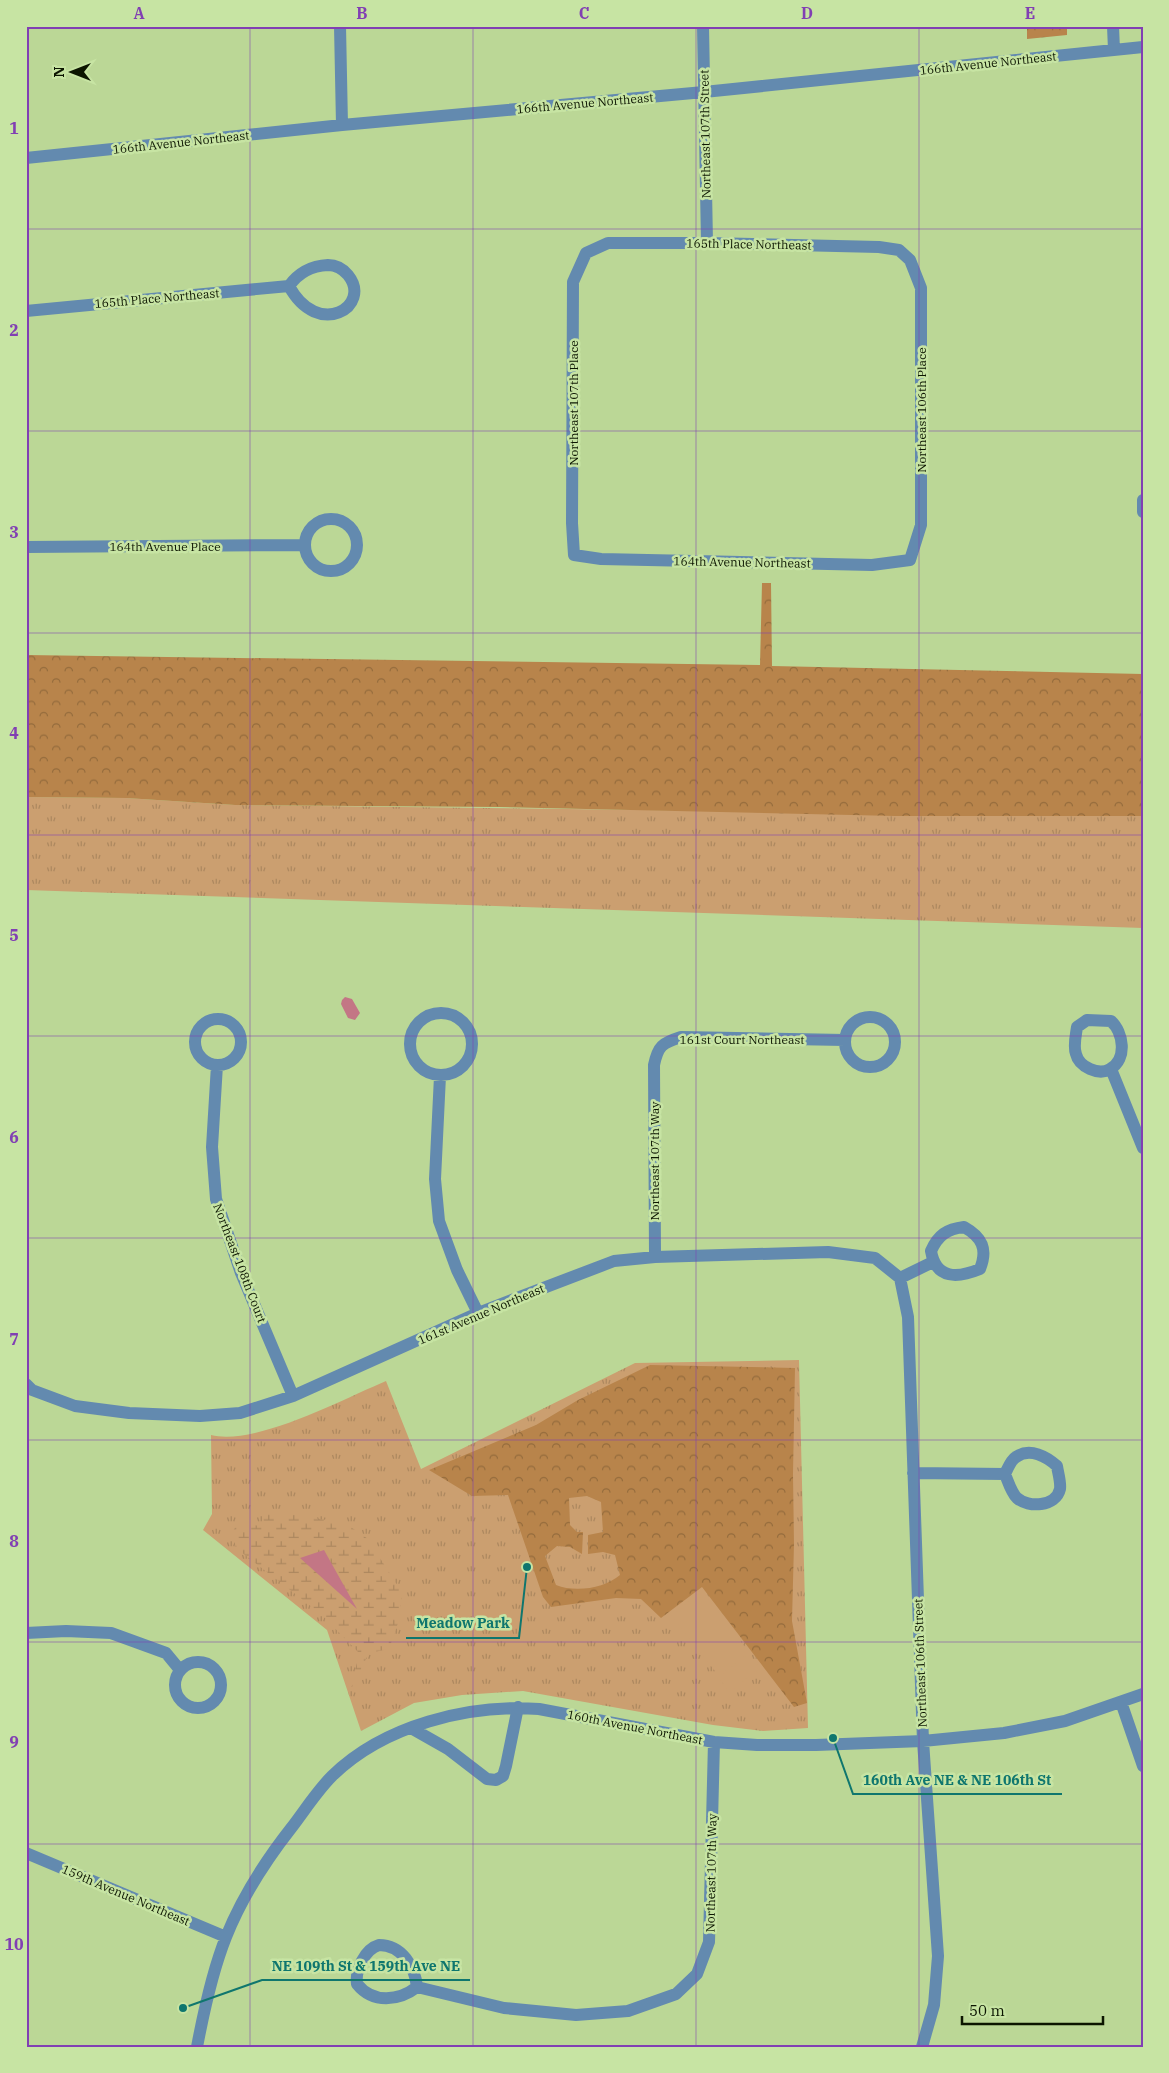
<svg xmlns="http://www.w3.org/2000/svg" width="1169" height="2073" viewBox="0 0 1169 2073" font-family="'IBM Plex Serif',serif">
	<defs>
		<pattern id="grass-tufts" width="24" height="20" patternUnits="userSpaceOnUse" patternTransform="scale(1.25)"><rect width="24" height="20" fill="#cb9f70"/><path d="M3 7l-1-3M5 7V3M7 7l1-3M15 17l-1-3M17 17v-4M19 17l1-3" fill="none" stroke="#ad885f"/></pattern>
		<pattern id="forest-crowns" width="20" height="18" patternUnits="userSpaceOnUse" patternTransform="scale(1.25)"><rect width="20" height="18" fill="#b8844b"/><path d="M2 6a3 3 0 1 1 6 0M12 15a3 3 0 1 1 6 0" fill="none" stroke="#946b3c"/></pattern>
		<pattern id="wetland-marsh" width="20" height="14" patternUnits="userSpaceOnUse" patternTransform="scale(1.25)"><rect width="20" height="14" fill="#cb9f70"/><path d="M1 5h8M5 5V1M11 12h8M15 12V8" fill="none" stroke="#ad885f"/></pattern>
	</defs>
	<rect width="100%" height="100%" fill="#bbd796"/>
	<!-- grass -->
	<path fill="url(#grass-tufts)" d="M 26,797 L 126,798 L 235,805 L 1143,816 L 1143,928 L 26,890 Z
		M 799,1360 L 808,1728 L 763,1731 L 713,1725 L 523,1691 L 462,1695 L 414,1703 L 361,1731 L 327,1630 L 203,1530 L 212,1514 L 211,1435 C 256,1446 343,1399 386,1381 L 421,1469 L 635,1363 Z"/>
	<!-- forest -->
	<path fill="url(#forest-crowns)" fill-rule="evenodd" d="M 1027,26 L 1067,26 L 1067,35 L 1027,39 Z
		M 762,583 L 771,583 L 772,666 L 1143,674 L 1143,816 L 895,816 L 499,807 L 235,805 L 126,798 L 26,797 L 26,655 L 760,665 Z
		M 650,1365 L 795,1368 L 793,1474 L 794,1544 L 792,1621 L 807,1703 L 794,1707 L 702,1587 L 661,1618 L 641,1599 L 616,1598 L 551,1607 L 543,1597 L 508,1495 L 472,1496 L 429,1470 L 536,1425 L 578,1400 ZM 587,1496 L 601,1502 L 603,1532 L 588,1535 L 588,1554 L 603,1552 L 615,1555 L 620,1575 C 605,1588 576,1593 556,1585 L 545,1556 L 557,1546 L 570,1547 L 582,1554 L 583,1532 L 577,1532 L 570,1525 L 569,1498 Z"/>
	<!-- wetland -->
	<path fill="url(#wetland-marsh)" d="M 264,1510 L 345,1523 L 368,1539 L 402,1593 L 399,1620 L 389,1649 L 369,1653 L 351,1689 L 359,1653 L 321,1614 L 236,1548 L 232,1532 L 238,1524 L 262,1526 Z"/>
	<!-- garden -->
	<path fill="#cb9f70" d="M 702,1591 L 745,1647 L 715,1671 L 671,1615 Z
		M 749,1653 L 760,1668 L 729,1692 L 718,1677 Z"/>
	<!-- water -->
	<path fill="#c37685" d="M 345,997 L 352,999 L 360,1013 L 355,1020 L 348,1018 L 341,1004 L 342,1000 Z
		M 324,1550 L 357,1609 L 300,1558 Z"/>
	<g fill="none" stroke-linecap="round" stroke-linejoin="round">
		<!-- minor -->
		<path stroke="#638aaf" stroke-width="12" d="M 340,26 L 342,125
			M 703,26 L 707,243
			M 1113,26 L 1114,50
			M 26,158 L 342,125 L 704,92 L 1143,47
			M 608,243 L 707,243 L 879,247 L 899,250 L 910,260 L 921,288 L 921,525 L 910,560 L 872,565 L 601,559 L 574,555 L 572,523 L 573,282 L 586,253 Z
			M 26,311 L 289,286 C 299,272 311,266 328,265 C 336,265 343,269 348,275 C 373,306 318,340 289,286
			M 1143,500 L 1143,512
			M305 545a26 26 0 1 1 52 0a26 26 0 1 1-52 0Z
			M 26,547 L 305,545
			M410 1044a31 31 0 1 1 62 0a31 31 0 1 1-62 0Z
			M845 1042a25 25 0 1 1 50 0a25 25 0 1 1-50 0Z
			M195 1042a23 23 0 1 1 46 0a23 23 0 1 1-46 0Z
			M 1087,1020 L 1111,1021 C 1123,1032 1128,1059 1110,1069 C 1099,1076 1079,1067 1076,1054 C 1073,1046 1076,1035 1077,1027 Z
			M 217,1065 L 212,1147 L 216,1199 L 241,1273 L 293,1396
			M 1111,1069 L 1143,1148
			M 440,1076 L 435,1179 L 439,1221 L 457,1270 L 478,1313
			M 964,1227 C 982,1237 988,1249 980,1269 C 958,1278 936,1280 931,1251 C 938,1235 947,1229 964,1227 Z
			M 655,1257 L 654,1065 C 658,1046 662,1043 681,1037 L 845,1040
			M 900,1278 L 908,1317 L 923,1741 L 938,1956 L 934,2005 L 922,2047
			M 26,1384 L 32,1390 L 75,1406 L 129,1413 L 200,1416 L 240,1413 L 293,1396 L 478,1313 L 614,1261 L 655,1257 L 828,1252 L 875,1258 L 900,1278 L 933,1262
			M 913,1473 L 1005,1474 C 1008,1481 1011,1492 1017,1498 C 1028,1508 1056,1507 1060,1489 C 1061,1482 1058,1473 1057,1466 C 1047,1457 1030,1447 1016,1457 C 1011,1460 1008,1468 1005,1474
			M 26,1633 L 66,1631 L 111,1633 L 166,1653 L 180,1670
			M175 1685a23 23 0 1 1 46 0a23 23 0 1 1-46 0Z
			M 1121,1702 L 1143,1766
			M 411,1728 L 448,1749 L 487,1779 L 496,1780 L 503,1776 L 506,1766 L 518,1707
			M 26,1853 L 226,1937
			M 379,1945 C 402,1945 415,1967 417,1987 C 399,2001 373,2004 357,1984 C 355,1970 365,1949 379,1945 Z
			M 417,1987 L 504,2008 L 576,2015 L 628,2011 L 676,1994 L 697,1974 L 709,1942 L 714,1742
			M 197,2047 C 204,2010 212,1972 226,1937 C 242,1897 266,1860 292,1827 C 305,1810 317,1791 332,1776 C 384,1725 469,1704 539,1709 L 714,1742 L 757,1745 L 816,1745 L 923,1741 L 1004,1733 L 1065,1721 L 1143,1694"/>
	</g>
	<!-- grid -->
	<path fill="none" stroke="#813fb3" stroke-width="1" stroke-opacity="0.55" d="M 250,26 L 250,2047M 473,26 L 473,2047M 696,26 L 696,2047M 919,26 L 919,2047M 26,229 L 1143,229M 26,431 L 1143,431M 26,633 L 1143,633M 26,835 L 1143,835M 26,1036 L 1143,1036M 26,1238 L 1143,1238M 26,1440 L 1143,1440M 26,1642 L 1143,1642M 26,1844 L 1143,1844"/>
	<g text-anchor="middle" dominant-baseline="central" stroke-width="5" stroke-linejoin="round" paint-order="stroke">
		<!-- street labels -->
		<g font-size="12" fill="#0c1500" stroke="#c7e4a3">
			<text transform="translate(988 63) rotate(-6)">166th Avenue Northeast</text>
			<text transform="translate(585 103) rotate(-5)">166th Avenue Northeast</text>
			<text transform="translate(705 134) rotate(-91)">Northeast 107th Street</text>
			<text transform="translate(181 142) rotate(-6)">166th Avenue Northeast</text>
			<text transform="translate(749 244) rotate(1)">165th Place Northeast</text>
			<text transform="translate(157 298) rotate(-5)">165th Place Northeast</text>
			<text transform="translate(573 403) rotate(-90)">Northeast 107th Place</text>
			<text transform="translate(921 410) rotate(-90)">Northeast 106th Place</text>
			<text x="165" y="546">164th Avenue Place</text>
			<text transform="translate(742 562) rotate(1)">164th Avenue Northeast</text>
			<text x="742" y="1039">161st Court Northeast</text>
			<text transform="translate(654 1161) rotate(-90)">Northeast 107th Way</text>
			<text transform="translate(240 1263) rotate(69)">Northeast 108th Court</text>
			<text transform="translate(481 1314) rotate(-23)">161st Avenue Northeast</text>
			<text transform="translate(920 1663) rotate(-92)">Northeast 106th Street</text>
			<text transform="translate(635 1727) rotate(11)">160th Avenue Northeast</text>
			<text transform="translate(711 1873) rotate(-89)">Northeast 107th Way</text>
			<text transform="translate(126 1895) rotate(23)">159th Avenue Northeast</text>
		</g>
	</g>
	<!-- callouts -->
	<path fill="none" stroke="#0f766e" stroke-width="2" d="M527 1567L519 1638H406M833 1738L853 1794H1062M183 2008L262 1980H470"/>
	<g fill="#0f766e" stroke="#c7e4a3" stroke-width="2">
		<circle cx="527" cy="1567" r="5"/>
		<circle cx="833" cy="1738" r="5"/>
		<circle cx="183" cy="2008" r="5"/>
	</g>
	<g font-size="14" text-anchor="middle" font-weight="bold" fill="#0f766e" stroke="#c7e4a3" stroke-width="5" stroke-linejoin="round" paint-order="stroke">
		<text x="463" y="1628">Meadow Park</text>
		<text x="957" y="1785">160th Ave NE &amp; NE 106th St</text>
		<text x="366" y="1971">NE 109th St &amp; 159th Ave NE</text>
	</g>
	<!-- border -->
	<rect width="1169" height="2073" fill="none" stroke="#c7e4a3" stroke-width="55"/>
	<!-- north arrow -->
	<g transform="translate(72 72) rotate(270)" stroke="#c7e4a3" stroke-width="4" paint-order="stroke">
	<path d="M0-4L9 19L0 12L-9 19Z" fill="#0c1500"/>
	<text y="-8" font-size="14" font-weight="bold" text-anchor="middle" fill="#0c1500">N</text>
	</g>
	<!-- scale -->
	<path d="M962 2016v8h141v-8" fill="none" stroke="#0c1500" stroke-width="2.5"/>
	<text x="969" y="2016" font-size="15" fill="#0c1500" stroke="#c7e4a3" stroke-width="4" paint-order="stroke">50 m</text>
	<rect x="28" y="28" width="1114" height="2018" fill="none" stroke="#813fb3" stroke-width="2"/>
	<g font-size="16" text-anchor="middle" font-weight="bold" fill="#813fb3">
		<text x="139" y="19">A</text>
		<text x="362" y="19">B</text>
		<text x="584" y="19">C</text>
		<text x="807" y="19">D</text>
		<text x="1030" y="19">E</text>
		<text x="14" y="134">1</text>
		<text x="14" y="336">2</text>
		<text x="14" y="538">3</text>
		<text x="14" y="739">4</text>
		<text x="14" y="941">5</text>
		<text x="14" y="1143">6</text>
		<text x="14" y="1345">7</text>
		<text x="14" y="1547">8</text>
		<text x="14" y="1748">9</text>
		<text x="14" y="1950">10</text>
	</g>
</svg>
